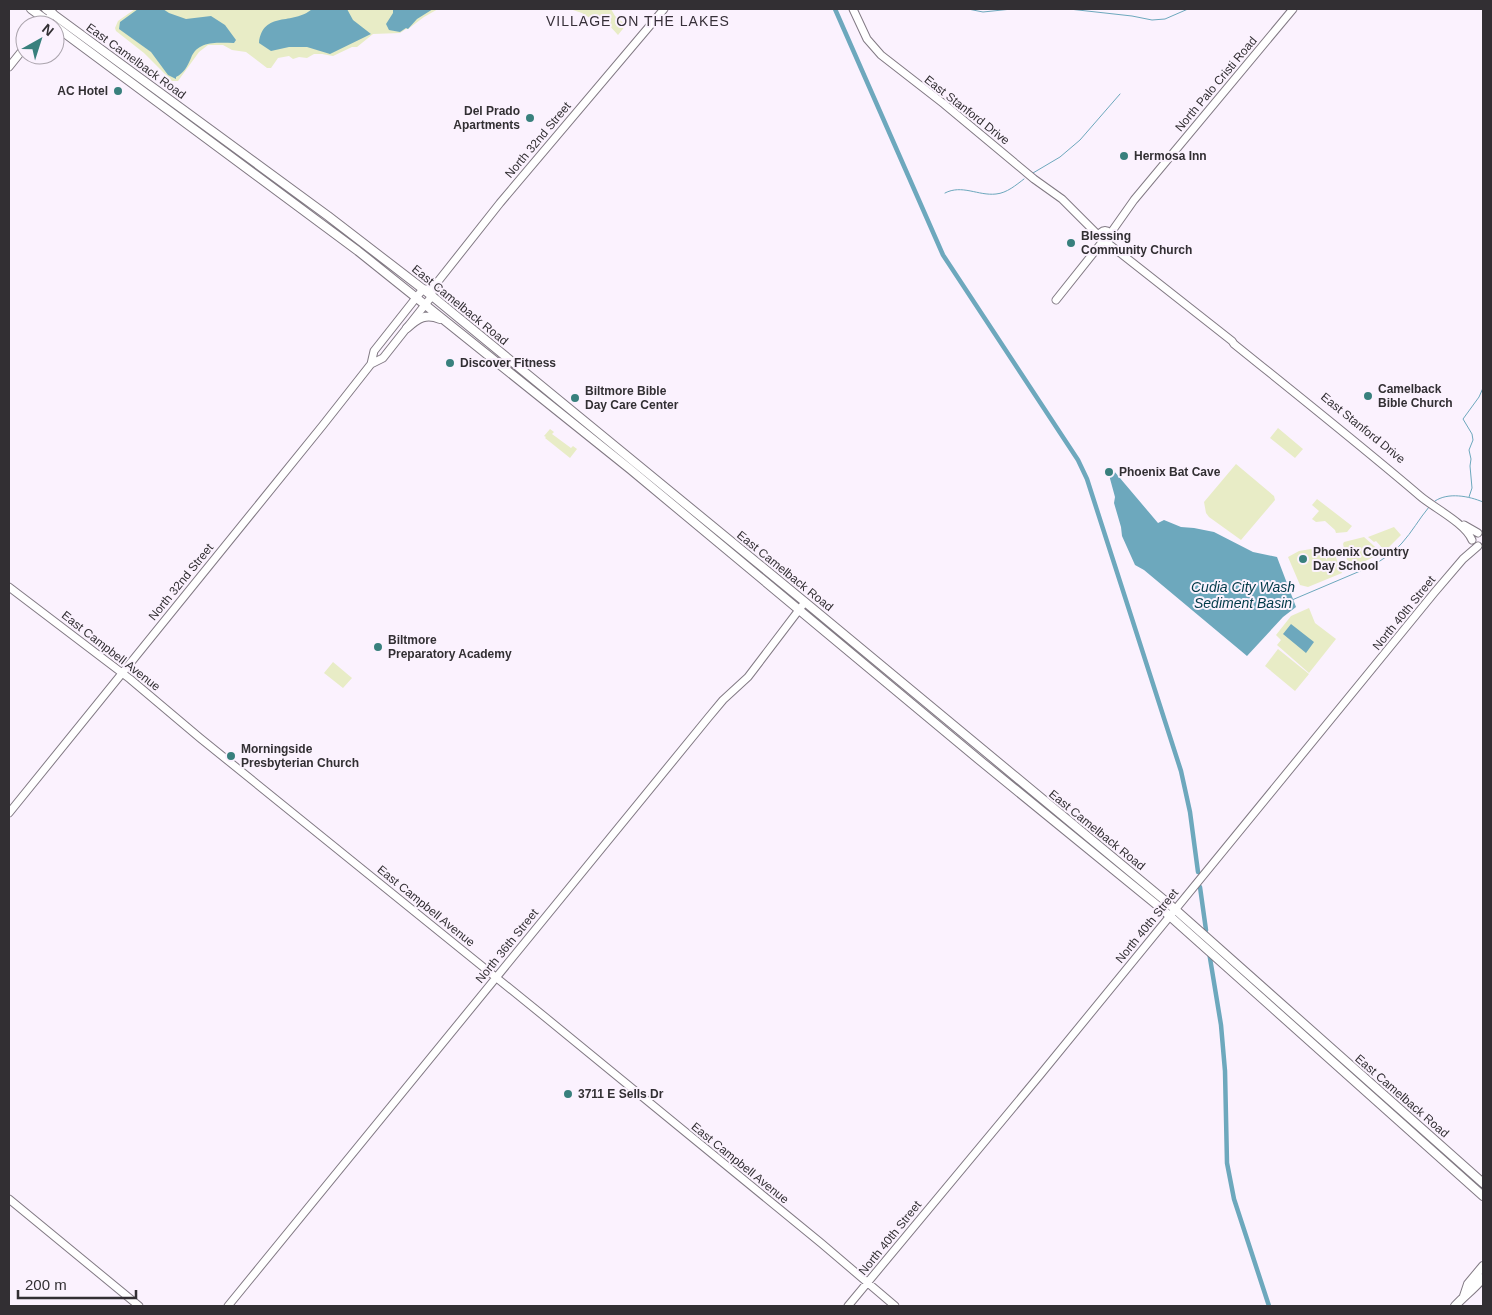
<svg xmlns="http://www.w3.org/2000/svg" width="1492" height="1315" viewBox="0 0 1492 1315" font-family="Arial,sans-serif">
	<rect width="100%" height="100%" fill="#fbf2fe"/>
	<!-- green -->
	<path fill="#e8ecc6" d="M 135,9 L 438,9 L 424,17 L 408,29 L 406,29 L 400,33 L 373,34 L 357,47 L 352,47 L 333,56 L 322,54 L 314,54 L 307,58 L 299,57 L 293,59 L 289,56 L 278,58 L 271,68 L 267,68 L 246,52 L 232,50 L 223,45 L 208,45 L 199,52 L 178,81 L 172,81 L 144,53 L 116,31 L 115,28 L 118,21 Z
		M 570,9 L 611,9 L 615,16 L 626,25 L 618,35 L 607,23 L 599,24 L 582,13 Z
		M 1278,428 L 1303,449 L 1295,458 L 1270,438 Z
		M 550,429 L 554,432 L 552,434 L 571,448 L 573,446 L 577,449 L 570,458 L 545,438 L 546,437 L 544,436 Z
		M 1236,464 L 1274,496 L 1275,500 L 1241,540 L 1209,517 L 1206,513 L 1204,502 Z
		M 1317,499 L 1352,526 L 1347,532 L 1336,533 L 1335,530 L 1325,521 L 1316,522 L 1312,519 L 1319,511 L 1312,505 Z
		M 1394,527 L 1401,535 L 1385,551 L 1376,541 L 1374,542 L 1368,537 Z
		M 1364,537 L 1382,553 L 1357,565 L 1347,560 L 1343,544 L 1344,542 Z
		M 1311,549 L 1320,552 L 1327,560 L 1327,558 L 1335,555 L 1342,573 L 1308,587 L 1300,585 L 1288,557 L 1299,551 Z
		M 1309,608 L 1315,623 L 1336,639 L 1309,673 L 1277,645 L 1281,640 L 1276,635 L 1291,616 Z
		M 1278,649 L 1309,674 L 1295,691 L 1265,666 Z
		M 333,662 L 352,678 L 343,688 L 324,673 Z"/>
	<!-- water -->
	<path fill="#6da8bd" d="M 138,9 L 163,9 L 169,13 L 186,19 L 211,16 L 225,25 L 236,40 L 234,43 C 218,43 198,40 191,58 C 187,67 184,73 176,77 L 176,79 L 168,75 L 151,52 L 119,29 L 120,22 Z
		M 312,9 L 347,9 L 353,20 L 371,34 L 330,54 L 307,47 L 289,47 L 271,51 L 259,43 C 263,10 293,26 312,9 Z
		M 393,9 L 433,9 L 417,19 L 408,29 L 406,28 L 400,32 L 389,30 L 386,24 L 393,13 Z
		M 1114,471 L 1158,523 L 1164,520 L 1181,527 L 1194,528 L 1214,532 L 1253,552 L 1277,557 L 1296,607 L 1283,617 L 1247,656 L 1144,570 L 1135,565 L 1122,536 L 1121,527 L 1114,503 L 1115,497 L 1109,475 Z
		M 1291,624 L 1314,642 L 1306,653 L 1283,634 Z"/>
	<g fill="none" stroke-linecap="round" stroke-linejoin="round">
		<!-- stream -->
		<path stroke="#6da8bd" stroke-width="1" d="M 968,9 L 983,12 L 1012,9
			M 1069,9 L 1132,16 L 1152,20 L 1165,19 L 1188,9
			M 1033,173 L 1060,157 L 1080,140 L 1120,94
			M 945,193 C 962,184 978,196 996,194 C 1007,193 1016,185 1024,179
			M 1469,497 L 1472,488 L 1470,466 L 1471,459 L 1469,450 L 1473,440 L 1472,434 L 1463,419 L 1479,397 L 1483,388
			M 1435,501 C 1448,492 1469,496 1483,502
			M 1292,600 L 1372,566 C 1383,559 1393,553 1402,543 C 1412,532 1419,519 1429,507"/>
		<!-- canal -->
		<path stroke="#6da8bd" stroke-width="4.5" d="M 835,9 L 943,255 L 1078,460 L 1087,479 L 1181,771 L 1190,812 L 1198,872
			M 1200,887 L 1206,930
			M 1209,952 L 1221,1025 L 1225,1071 L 1227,1163 L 1234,1199 L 1269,1306"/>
		<!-- secondary casing -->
		<g stroke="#827a84" stroke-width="9">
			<path id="secondary" d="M 853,9 L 867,39 L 881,55 L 944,104 L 1034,179 L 1062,199 L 1099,236
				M 43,25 L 53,13
				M 9,67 L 25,47
				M1099.5 236a5.5 5.5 0 1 1 11 0a5.5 5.5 0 1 1-11 0Z
				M 1110,234 L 1134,200 L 1293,9
				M 1105,241 L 1232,341 L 1234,344 C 1296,394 1359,444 1420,496 C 1434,508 1465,523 1472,540
				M 1056,300 L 1103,241
				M 371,364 L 383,358 L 432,296 L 432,289 L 500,203 L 664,9
				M 1464,525 L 1478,533
				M 9,587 L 130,679 L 200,738 L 545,1017 L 821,1243 L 895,1306
				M 9,813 L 323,425 L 371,364 L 374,351 L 423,289 L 432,289
				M 9,1199 L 139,1306
				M 228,1306 L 708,718 L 723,700 L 748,677 L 805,602
				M 848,1306 L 1040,1075 L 1434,593 L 1463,559 L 1478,546"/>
		</g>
		<!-- primary casing -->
		<g stroke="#827a84" stroke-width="10">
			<path id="primary" d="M 31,9 L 53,25
				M 46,9 L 328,216 L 432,296 L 811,607 L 1169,904 L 1483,1183
				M 55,26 L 358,251 L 630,469 L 983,763 L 1163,910 L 1483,1196
				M 407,328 C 418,318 426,313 440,319
				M 1464,1296 L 1468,1284 L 1483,1266
				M 1455,1306 C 1464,1296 1474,1289 1483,1278"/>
		</g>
		<!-- secondary -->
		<use href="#secondary" stroke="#fff" stroke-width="7"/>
		<!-- primary -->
		<use href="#primary" stroke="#fff" stroke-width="8"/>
	</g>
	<!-- markers -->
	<g fill="#38807d" stroke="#fbf2fe" stroke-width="2">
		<circle cx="118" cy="91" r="5"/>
		<circle cx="530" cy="118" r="5"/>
		<circle cx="1124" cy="156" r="5"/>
		<circle cx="1071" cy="243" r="5"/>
		<circle cx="450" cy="363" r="5"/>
		<circle cx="1368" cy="396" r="5"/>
		<circle cx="575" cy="398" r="5"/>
		<circle cx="1109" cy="472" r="5"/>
		<circle cx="1303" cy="559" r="5"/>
		<circle cx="378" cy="647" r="5"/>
		<circle cx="231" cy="756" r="5"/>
		<circle cx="568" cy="1094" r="5"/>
	</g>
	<g text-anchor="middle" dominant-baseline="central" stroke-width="4" stroke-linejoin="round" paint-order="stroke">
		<!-- street labels -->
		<g font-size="12" fill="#322f33" stroke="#fbf2fe">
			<text transform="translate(136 61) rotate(36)">East Camelback Road</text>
			<text transform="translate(1216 84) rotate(-50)">North Palo Cristi Road</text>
			<text transform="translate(967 110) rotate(38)">East Stanford Drive</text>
			<text transform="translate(538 140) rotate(-50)">North 32nd Street</text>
			<text transform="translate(460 305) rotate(39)">East Camelback Road</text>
			<text transform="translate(1363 428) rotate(39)">East Stanford Drive</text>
			<text transform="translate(785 571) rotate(39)">East Camelback Road</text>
			<text transform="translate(181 582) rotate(-51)">North 32nd Street</text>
			<text transform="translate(1404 613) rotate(-51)">North 40th Street</text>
			<text transform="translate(111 651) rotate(38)">East Campbell Avenue</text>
			<text transform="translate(1097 830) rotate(39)">East Camelback Road</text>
			<text transform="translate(426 906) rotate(39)">East Campbell Avenue</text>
			<text transform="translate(1147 926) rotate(-51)">North 40th Street</text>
			<text transform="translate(507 946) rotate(-51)">North 36th Street</text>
			<text transform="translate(1402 1096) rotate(41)">East Camelback Road</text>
			<text transform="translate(740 1163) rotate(39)">East Campbell Avenue</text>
			<text transform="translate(890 1238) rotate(-51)">North 40th Street</text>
		</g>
		<!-- poi labels -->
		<g font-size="12" font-weight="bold" fill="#322f33" stroke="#fbf2fe" text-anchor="start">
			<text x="108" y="91" text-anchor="end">AC Hotel</text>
			<text x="520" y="111" text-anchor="end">Del Prado<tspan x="520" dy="14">Apartments</tspan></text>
			<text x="1134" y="156">Hermosa Inn</text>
			<text x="1081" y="236">Blessing<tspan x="1081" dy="14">Community Church</tspan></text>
			<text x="460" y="363">Discover Fitness</text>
			<text x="1378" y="389">Camelback<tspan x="1378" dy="14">Bible Church</tspan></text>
			<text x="585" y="391">Biltmore Bible<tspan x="585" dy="14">Day Care Center</tspan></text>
			<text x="1119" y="472">Phoenix Bat Cave</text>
			<text x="1313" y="552">Phoenix Country<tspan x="1313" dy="14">Day School</tspan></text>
			<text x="388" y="640">Biltmore<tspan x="388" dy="14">Preparatory Academy</tspan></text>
			<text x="241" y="749">Morningside<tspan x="241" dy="14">Presbyterian Church</tspan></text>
			<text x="578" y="1094">3711 E Sells Dr</text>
		</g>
		<!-- neighbourhood labels -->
		<g font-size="14" letter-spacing="1" fill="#373039" stroke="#fbf2fe">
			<text x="638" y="21">VILLAGE ON THE LAKES</text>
		</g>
		<!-- water labels -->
		<g font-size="14" font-style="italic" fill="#003948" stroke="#fbf2fe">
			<text x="1243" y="587">Cudia City Wash<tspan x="1243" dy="16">Sediment Basin</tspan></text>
		</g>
	</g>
	<!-- border -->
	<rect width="1492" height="1315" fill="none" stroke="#322f33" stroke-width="20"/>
	<!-- north arrow -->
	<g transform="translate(40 40) rotate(39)"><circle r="24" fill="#fbf2fe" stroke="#aba4ad"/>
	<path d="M0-4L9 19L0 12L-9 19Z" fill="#38807d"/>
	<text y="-8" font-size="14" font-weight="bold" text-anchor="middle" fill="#322f33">N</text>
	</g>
	<!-- scale -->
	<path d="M18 1290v8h118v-8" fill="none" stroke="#322f33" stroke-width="2.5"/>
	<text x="25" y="1290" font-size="15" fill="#322f33" stroke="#fbf2fe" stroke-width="4" paint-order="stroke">200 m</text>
</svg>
